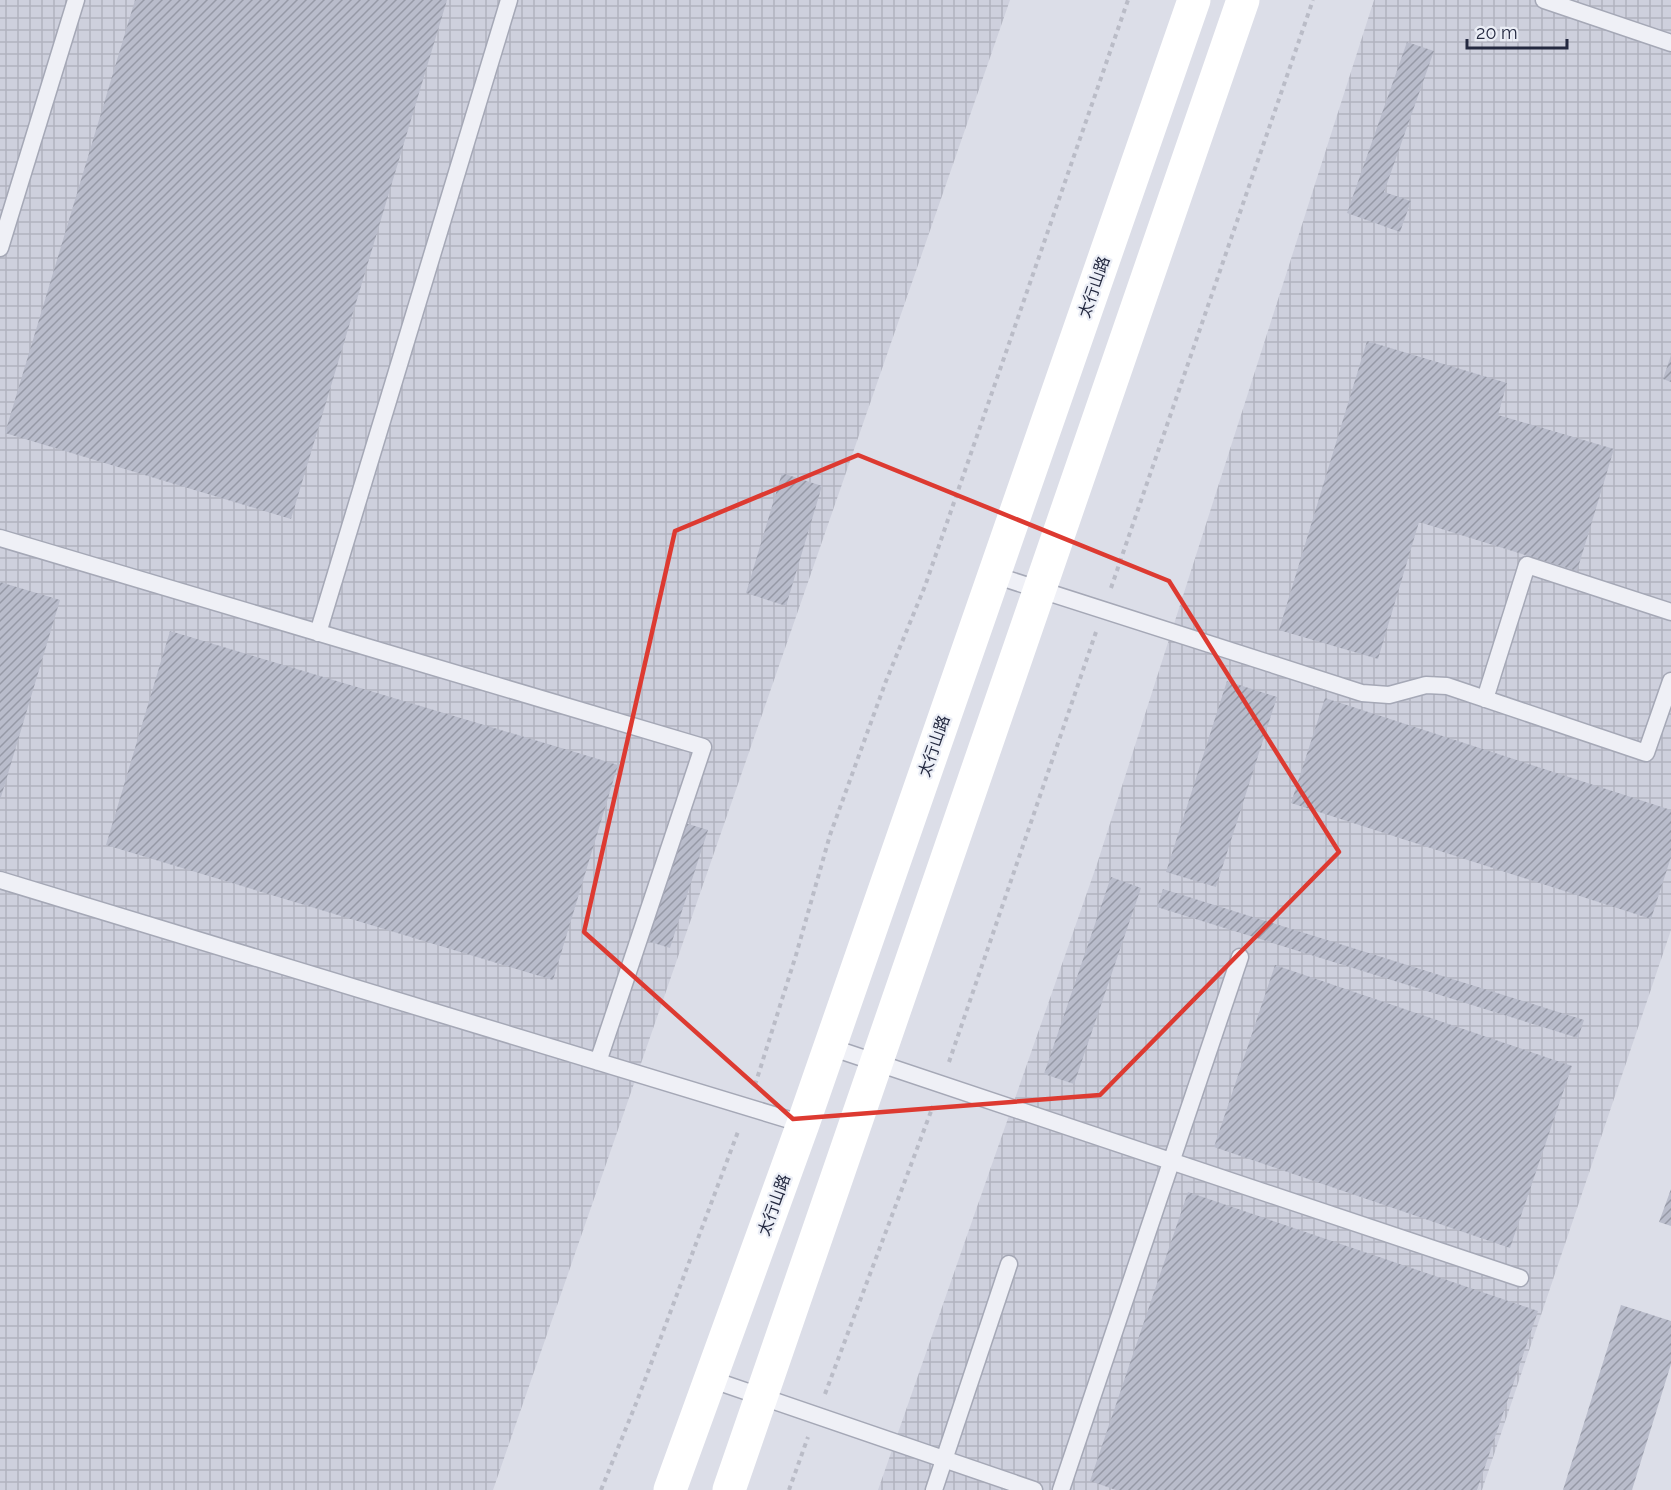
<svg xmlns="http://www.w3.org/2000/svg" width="1671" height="1490" viewBox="0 0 1671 1490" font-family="Raleway,'Noto Sans SC',sans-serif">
	<defs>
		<pattern id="industrial-grid" width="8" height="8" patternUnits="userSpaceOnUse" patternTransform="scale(1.5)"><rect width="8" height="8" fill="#ced0dd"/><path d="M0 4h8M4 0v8" fill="none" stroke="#b1b3bf"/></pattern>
		<pattern id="building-hatch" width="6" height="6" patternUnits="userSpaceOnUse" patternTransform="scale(1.5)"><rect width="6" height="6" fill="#b9bccb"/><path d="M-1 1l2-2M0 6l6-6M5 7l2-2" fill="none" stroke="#9699a6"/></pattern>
	</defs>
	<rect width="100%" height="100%" fill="#dcdee8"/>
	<!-- industrial -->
	<path fill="url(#industrial-grid)" d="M 0,0 L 1010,0 L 493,1490 L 0,1490 Z
		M 1374,0 L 1671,0 L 1671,930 L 1482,1490 L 878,1490 L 1097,864 Z"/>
	<!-- building -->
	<path fill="url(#building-hatch)" d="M 135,0 L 447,0 L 291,519 L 5,433 Z
		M 1407,42 L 1434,51 L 1384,192 L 1411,201 L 1400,232 L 1347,213 Z
		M 1367,341 L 1507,383 L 1498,415 L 1614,449 L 1577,571 L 1419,522 L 1378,659 L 1279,630 Z
		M 1671,355 L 1671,382 L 1663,379 Z
		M 782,473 L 822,486 L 786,606 L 746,593 Z
		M 0,582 L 60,600 L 1,797 L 0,797 Z
		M 170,631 L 618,765 L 553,980 L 106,845 Z
		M 1227,681 L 1277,697 L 1216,887 L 1166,872 Z
		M 1325,698 L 1671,810 L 1671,857 L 1651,919 L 1291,803 Z
		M 685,823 L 708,830 L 670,948 L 647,941 Z
		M 1111,877 L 1141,888 L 1074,1084 L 1044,1074 Z
		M 1163,889 L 1584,1020 L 1578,1038 L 1157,907 Z
		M 1275,965 L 1572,1066 L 1510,1248 L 1214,1147 Z
		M 1671,1189 L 1671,1226 L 1659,1222 Z
		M 1188,1192 L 1538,1311 L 1477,1490 L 1116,1490 L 1090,1481 Z
		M 1621,1305 L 1671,1321 L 1671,1364 L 1632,1490 L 1563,1490 Z"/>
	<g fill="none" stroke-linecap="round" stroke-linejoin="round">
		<!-- lane casing -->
		<g stroke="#a5a8b6" stroke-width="19">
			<path id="lane" d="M 1544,0 L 1671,43
				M 0,248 L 76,0
				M 0,538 L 703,747 L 598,1062
				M 994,575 L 1362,693 L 1389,695 L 1426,685 L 1447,686 L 1646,753 L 1671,681
				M 318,633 L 509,0
				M 1485,699 L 1527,565 L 1671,612
				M 0,880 L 803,1124
				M 830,1047 L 1520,1278
				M 710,1379 L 1034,1490
				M 934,1490 L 1009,1264
				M 1061,1490 L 1240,957"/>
		</g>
		<!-- path -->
		<path stroke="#babcc7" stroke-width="4" stroke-dasharray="4.5 4.5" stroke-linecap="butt" d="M 1111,588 L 1313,0
			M 949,1062 L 1096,632
			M 755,1085 L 796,955 L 830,835 L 886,681 L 925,586 L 1128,0
			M 825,1394 L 933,1106
			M 601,1490 L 637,1401 L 739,1129
			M 789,1490 L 808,1437"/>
		<!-- lane -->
		<use href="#lane" stroke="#eff0f6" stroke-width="16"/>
		<!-- secondary -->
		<path stroke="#fff" stroke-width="33" d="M 670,1490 L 803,1124 L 1194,0
			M 729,1490 L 1243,0"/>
	</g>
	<!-- marked area -->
	<path fill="none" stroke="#dd3a31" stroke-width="4.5" stroke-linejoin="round" d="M 858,455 L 1169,581 L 1339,852 L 1100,1095 L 793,1119 L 584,932 L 675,531 Z"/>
	<g text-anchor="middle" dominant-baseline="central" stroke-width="4.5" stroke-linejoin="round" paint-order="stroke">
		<!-- street labels -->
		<g font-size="16" fill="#242940" stroke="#ebeef6">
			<text transform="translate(1094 287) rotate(-71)">太行山路</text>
			<text transform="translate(934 746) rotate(-71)">太行山路</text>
			<text transform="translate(774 1205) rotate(-70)">太行山路</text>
		</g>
	</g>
	<!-- scale -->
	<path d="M1467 39v9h100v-9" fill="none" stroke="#242940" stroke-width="3"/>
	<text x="1476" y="39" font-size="18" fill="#242940" stroke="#ebeef6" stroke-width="4.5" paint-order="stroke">20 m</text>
</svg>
